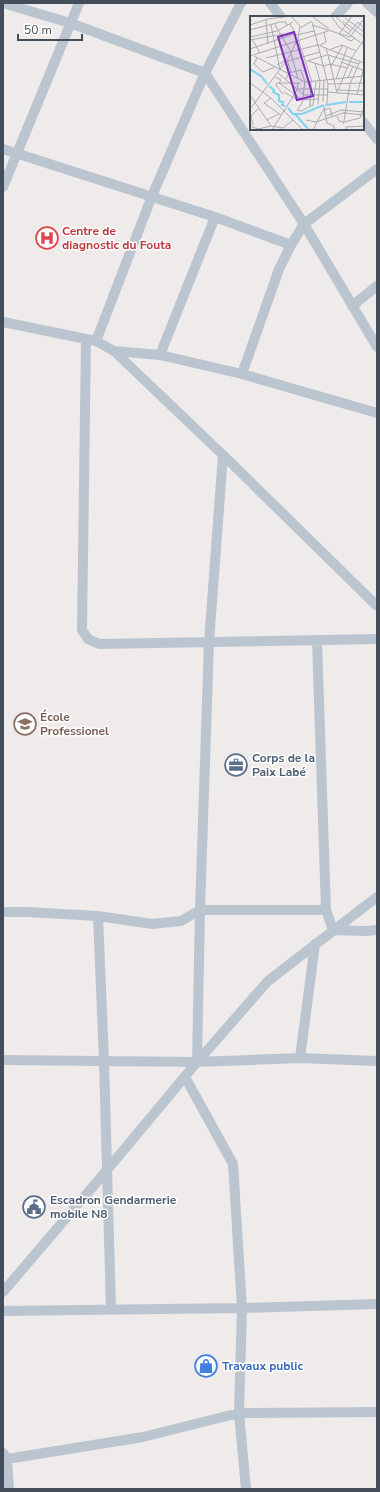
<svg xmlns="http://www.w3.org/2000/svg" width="380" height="1492" viewBox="0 0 380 1492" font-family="'Nunito Sans',sans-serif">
	<rect width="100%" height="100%" fill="#efebeb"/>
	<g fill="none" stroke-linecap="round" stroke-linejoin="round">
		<!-- minor -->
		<path stroke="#bbc5cf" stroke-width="10" d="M 3,3 L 70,23 L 205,73 L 304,224 L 377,347
			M 270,3 L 281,17
			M 367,3 L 377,12
			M 335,17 L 348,3
			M 363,122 L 377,139
			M 3,149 L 215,217 L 291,245
			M 3,187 L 79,3
			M 352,306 L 377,286
			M 3,322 L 96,341 L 114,351 L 223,455 L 377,606
			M 86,339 L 82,630 L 88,639 L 99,644 L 377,639
			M 96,341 L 152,196 L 205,73 L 241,3
			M 114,351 L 160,355 L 242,374 L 377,413
			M 160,355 L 215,217
			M 242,374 L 279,269 L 291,245 L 304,224 L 377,169
			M 317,641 L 326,910 L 333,930 L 365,931 L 377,930
			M 3,912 L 27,912 L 98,916 L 152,924 L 181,921 L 200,910 L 326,910
			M 98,916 L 104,1061 L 111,1310
			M 300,1058 L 315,944
			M 3,1060 L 197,1062 L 300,1058 L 377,1061
			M 197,1062 L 200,910 L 209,642 L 223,455
			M 185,1077 L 233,1164 L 242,1308 L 239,1413 L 246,1489
			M 3,1292 L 107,1170 L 197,1062 L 268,981 L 377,897
			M 3,1311 L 242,1308 L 377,1304
			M 3,1453 L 7,1459 L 9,1489
			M 7,1459 L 143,1437 L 239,1413 L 377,1412"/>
	</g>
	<!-- icons -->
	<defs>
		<g id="hospital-ring" transform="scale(1.15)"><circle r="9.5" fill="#fff" stroke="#e0444e" stroke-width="1.5"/><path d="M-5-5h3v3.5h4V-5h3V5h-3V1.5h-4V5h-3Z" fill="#e0444e"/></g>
		<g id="school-ring" transform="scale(1.15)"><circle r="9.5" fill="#fff" stroke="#8d6e63" stroke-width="1.5"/><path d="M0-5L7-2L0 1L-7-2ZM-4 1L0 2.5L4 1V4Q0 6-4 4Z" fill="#8d6e63"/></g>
		<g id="office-ring" transform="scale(1.15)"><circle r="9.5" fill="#fff" stroke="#5c6f8a" stroke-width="1.5"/><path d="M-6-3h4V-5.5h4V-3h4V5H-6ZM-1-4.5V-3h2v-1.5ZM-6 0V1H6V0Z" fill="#5c6f8a"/></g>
		<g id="civic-ring" transform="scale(1.15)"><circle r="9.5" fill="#fff" stroke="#5c6f8a" stroke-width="1.5"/><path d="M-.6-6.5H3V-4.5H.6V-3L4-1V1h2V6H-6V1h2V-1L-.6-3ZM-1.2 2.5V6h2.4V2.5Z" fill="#5c6f8a"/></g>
		<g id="shop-ring" transform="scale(1.15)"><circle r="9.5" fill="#fff" stroke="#3f7fe0" stroke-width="1.5"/><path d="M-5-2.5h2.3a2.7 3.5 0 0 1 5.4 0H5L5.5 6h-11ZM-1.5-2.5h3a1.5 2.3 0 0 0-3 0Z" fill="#3f7fe0"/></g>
	</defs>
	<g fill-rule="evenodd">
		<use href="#hospital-ring" x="47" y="238"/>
		<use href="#school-ring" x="25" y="724"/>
		<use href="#office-ring" x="236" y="765"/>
		<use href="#civic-ring" x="34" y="1207"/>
		<use href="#shop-ring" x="206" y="1366"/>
	</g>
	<g text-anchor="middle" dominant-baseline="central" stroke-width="3" stroke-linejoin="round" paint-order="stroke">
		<!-- health labels -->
		<g font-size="12" font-weight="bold" fill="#be3a42" stroke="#fff" text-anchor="start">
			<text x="62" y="231">Centre de<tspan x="62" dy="14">diagnostic du Fouta</tspan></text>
		</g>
		<!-- education labels -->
		<g font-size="12" font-weight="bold" fill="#785e54" stroke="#fff" text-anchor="start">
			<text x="40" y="717">École<tspan x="40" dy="14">Professionel</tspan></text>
		</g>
		<!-- service labels -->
		<g font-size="12" font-weight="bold" fill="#4e5e75" stroke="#fff" text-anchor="start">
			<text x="252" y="758">Corps de la<tspan x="252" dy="14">Paix Labé</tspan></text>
			<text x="50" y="1200">Escadron Gendarmerie<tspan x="50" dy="14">mobile N8</tspan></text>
		</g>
		<!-- shop labels -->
		<g font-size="12" font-weight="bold" fill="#366cbe" stroke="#fff" text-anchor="start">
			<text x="222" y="1366">Travaux public</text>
		</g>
	</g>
	<!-- overview -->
	<g transform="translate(250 16)">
		<rect width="114" height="114" fill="#efebeb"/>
		<path fill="none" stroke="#7ed4f1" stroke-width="2" d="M 0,53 L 12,61 L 17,68M 19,70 L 24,74 L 23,76 L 29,79 L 29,85 L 33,86 L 32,89 L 35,90M 99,86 L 114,86M 77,89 L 96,86M 38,92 L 43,98 L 52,98 L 74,89M 45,98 L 59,114"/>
		<path fill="none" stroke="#aaacb1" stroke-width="1" d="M 81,0 L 89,11 L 114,29M 85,0 L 101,15M 102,0 L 89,18 L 101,25 L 105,22M 42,1 L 50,10 L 48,23 L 62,66M 63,1 L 79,13M 95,2 L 114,16M 16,4 L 18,28M 93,5 L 114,21M 62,6 L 78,68 L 77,87 L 63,114M 24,7 L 41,36M 40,8 L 46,19 L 64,15M 0,9 L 18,3 L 41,0M 21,9 L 30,54M 62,9 L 100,21 L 114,3M 50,12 L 62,5M 0,14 L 30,6 L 36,6 L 37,10M 98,18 L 108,6 L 114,12M 0,21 L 27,15 L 43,6M 2,23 L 10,37M 0,24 L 33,18M 70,29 L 76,26 L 74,16M 76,32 L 78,39 L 109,48M 0,33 L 44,18M 79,34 L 92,29 L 106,35M 41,37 L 48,63M 78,39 L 87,77M 0,40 L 78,15M 4,40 L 55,66 L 114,60M 7,42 L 4,48 L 13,56 L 25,51M 16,42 L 68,29 L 114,47M 38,45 L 70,36M 57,45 L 77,39M 58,45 L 74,50 L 80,48 L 97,52M 91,46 L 113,54M 65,47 L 70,65 L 68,88M 27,49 L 37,44 L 41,56M 81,50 L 93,29M 28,57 L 54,79 L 78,79M 25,61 L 31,64 L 29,67 L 53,84 L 68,83M 98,62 L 103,50M 36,63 L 39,57 L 51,54 L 55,66M 86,63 L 97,32M 0,67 L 21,82 L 43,104 L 33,112 L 21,110 L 0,79M 78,68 L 114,67M 48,73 L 78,73M 87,74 L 114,75M 88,74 L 102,41 L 114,24M 34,76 L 48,84M 78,76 L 114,79M 33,78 L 26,69 L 27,67 L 50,67M 107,79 L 114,51M 21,82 L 14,87 L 31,99M 73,86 L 74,64M 60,90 L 61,66M 1,92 L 39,41 L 47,24M 74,92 L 77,107 L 84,110 L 84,114M 47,94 L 51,95 L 63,89 L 66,65M 47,94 L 52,87 L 55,66M 74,94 L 80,92 L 82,100M 94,97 L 114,99M 76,100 L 91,94 L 114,96M 87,100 L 89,105 L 94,106 L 93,108M 16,104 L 29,98M 43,104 L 53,114M 56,104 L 66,106 L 96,96M 94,105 L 100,68 L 110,45M 94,106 L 110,102 L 114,92M 3,109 L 1,100 L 9,92M 0,110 L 8,113 L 21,110M 22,114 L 47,74 L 48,67M 97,114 L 96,111 L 114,110"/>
		<path fill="#7b2cbf" fill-opacity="0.15" stroke="#7b2cbf" stroke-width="2" d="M 44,16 L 63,80 L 47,84 L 28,21 Z"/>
		<rect width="114" height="114" fill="none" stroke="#434e5a" stroke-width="2"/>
	</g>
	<!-- border -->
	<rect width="380" height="1492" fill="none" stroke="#434e5a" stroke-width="8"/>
	<!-- scale -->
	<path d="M18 34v6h64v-6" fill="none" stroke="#434e5a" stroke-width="2"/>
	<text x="24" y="34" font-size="12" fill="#434e5a" stroke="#ffffff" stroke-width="3" paint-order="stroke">50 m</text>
</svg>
